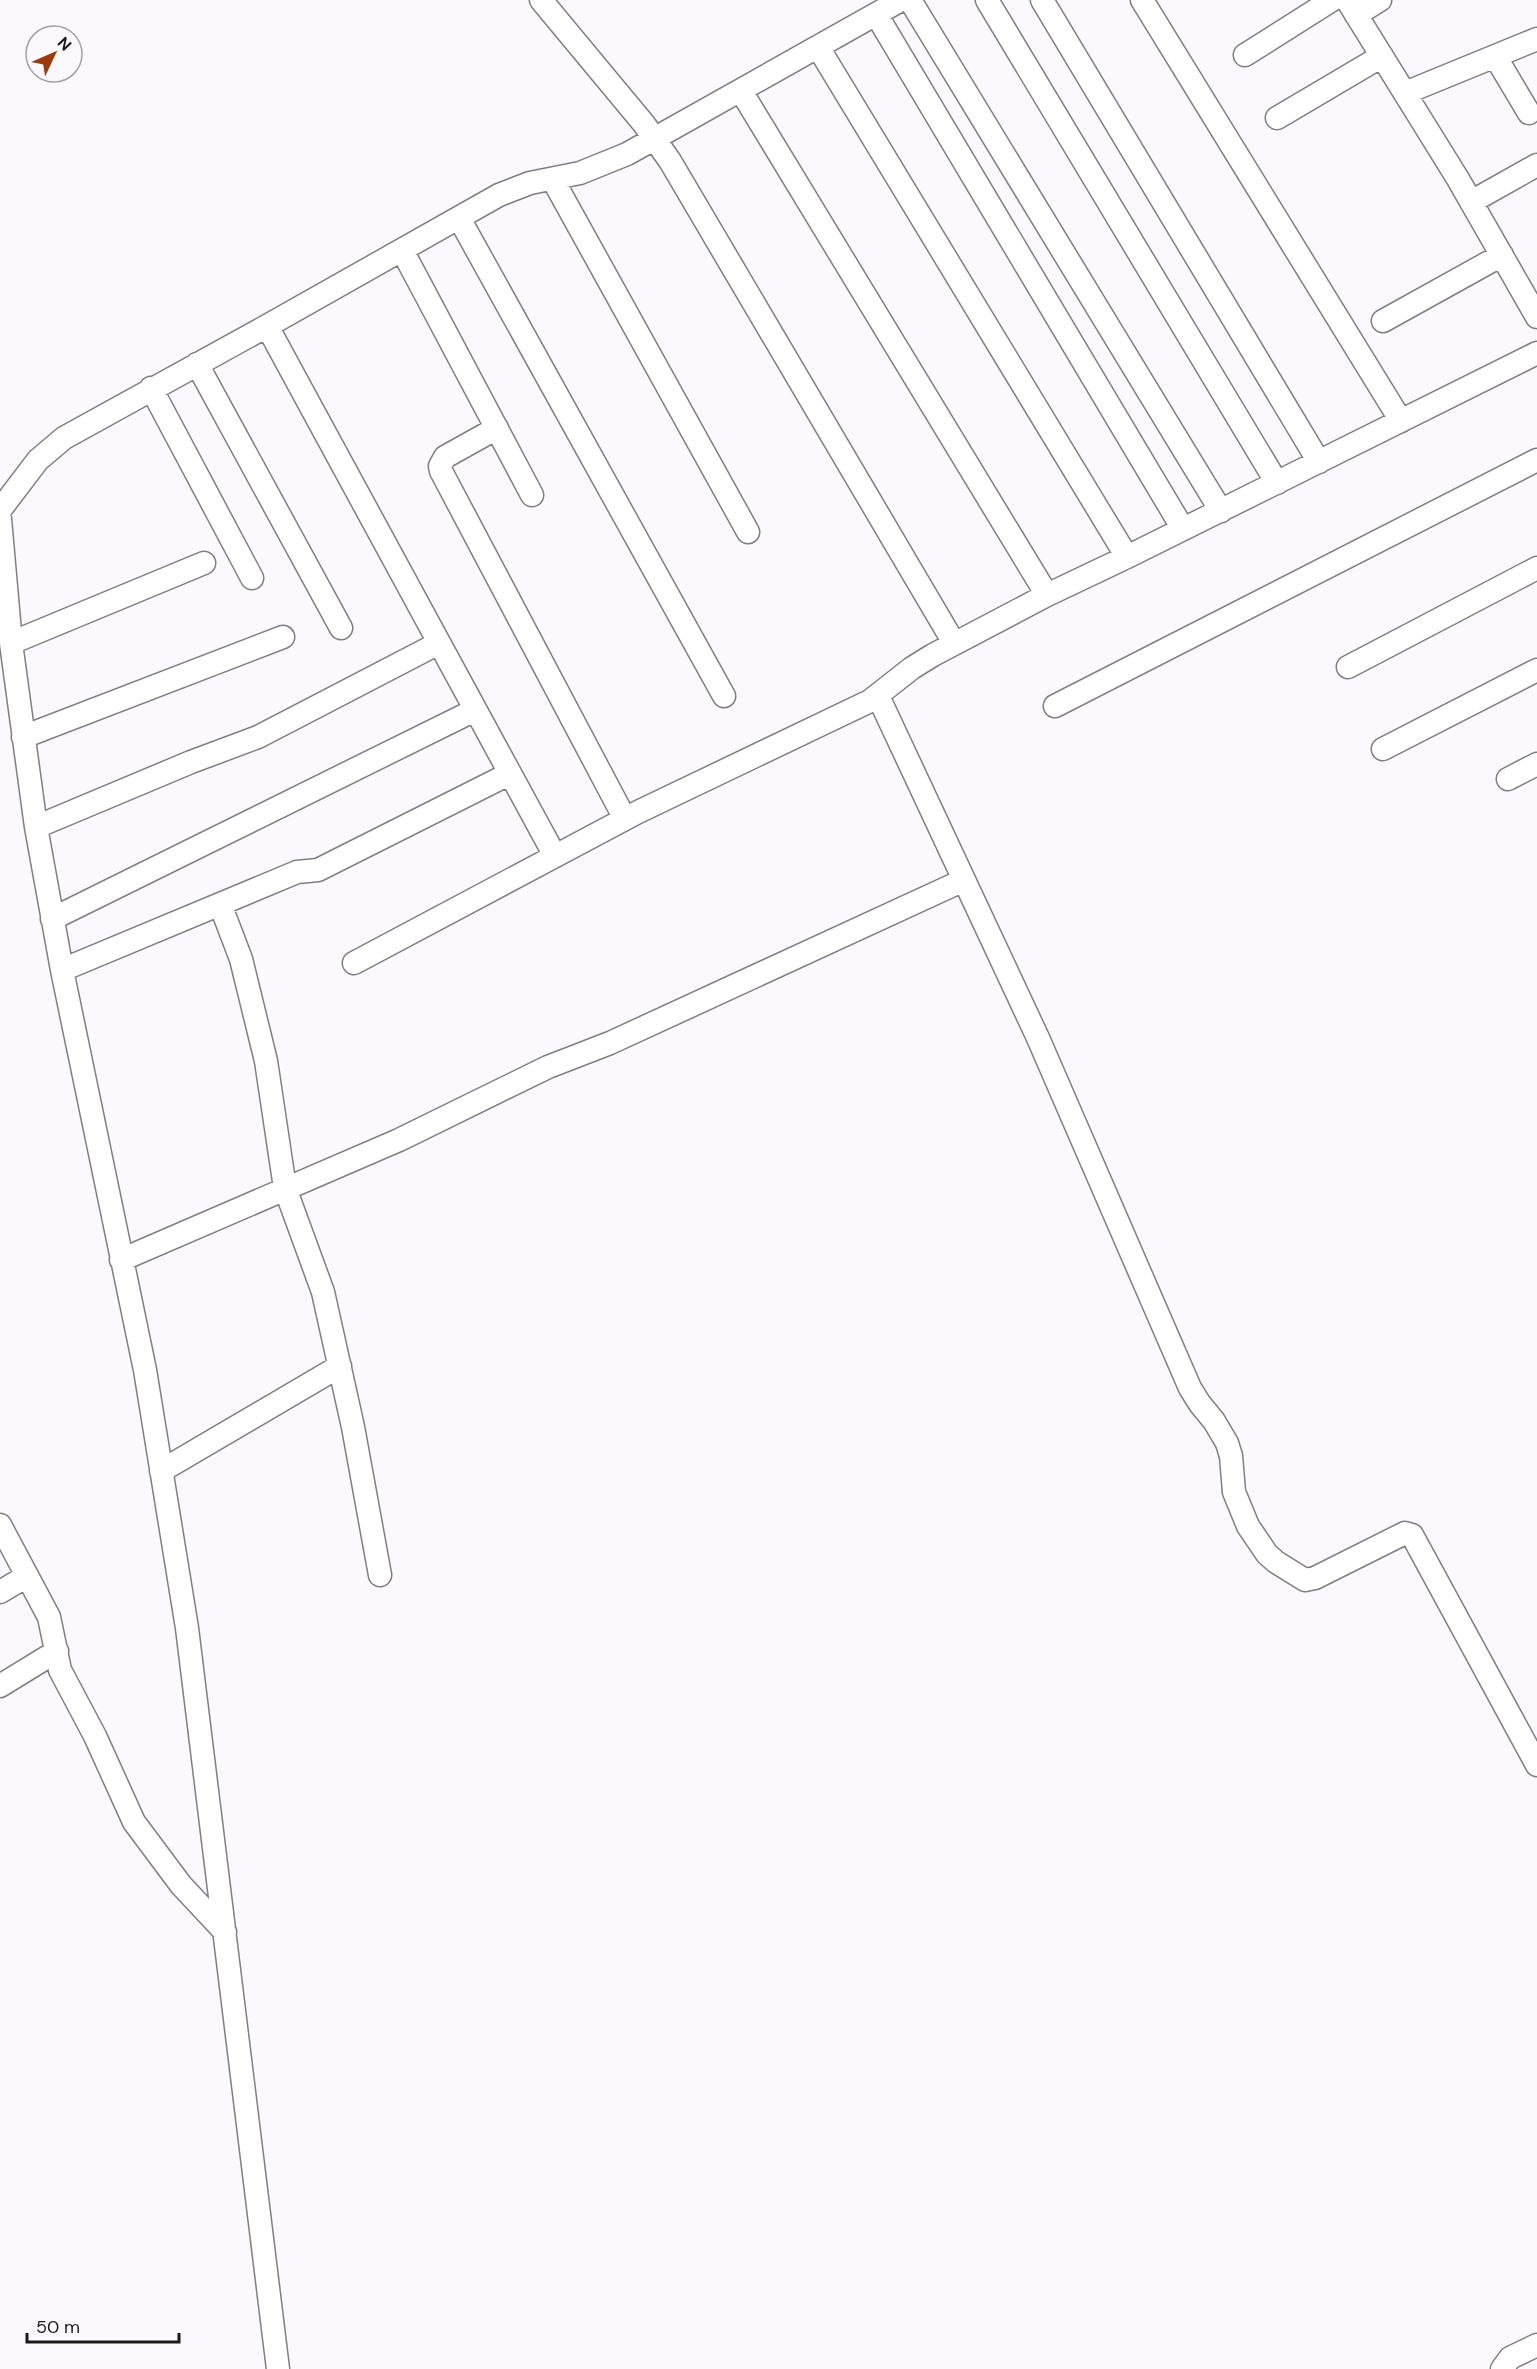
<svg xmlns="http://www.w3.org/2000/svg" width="1537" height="2369" viewBox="0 0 1537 2369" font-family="'DM Sans',sans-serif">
	<rect width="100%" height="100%" fill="#fbf9fe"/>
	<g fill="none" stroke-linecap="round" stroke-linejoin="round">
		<!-- street casing -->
		<g stroke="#7f7e82" stroke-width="25">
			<path id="street" d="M 541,0 L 644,124 L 670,161 L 954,643
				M 910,0 L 1221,511
				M 987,0 L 1277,483
				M 1042,0 L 1319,462
				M 1142,0 L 1401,421
				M 1347,0 L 1458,179 L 1537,317
				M 876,14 L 1183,529
				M 1356,15 L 1380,0
				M 818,47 L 1127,557
				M 1245,55 L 1332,0
				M 1495,56 L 1529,113
				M 741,91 L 1047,595
				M 1405,93 L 1537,39
				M 1277,118 L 1382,56
				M 553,180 L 748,532
				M 1471,202 L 1537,165
				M 459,218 L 724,696
				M 402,250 L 532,495
				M 1383,321 L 1502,255
				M 267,326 L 555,856
				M 197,364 L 341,628
				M 151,388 L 252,578
				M 497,428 L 445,457 L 440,466 L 441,471 L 625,819
				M 0,510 L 38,460 L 64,438 L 267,326 L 499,195 L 530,183 L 580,173 L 627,154 L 901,0
				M 0,519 L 11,643 L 36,827 L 62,970 L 145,1370 L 187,1628 L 278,2369
				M 11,643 L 204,563
				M 1348,667 L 1537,568
				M 878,696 L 1038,1038 L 1190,1388 L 1200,1404 L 1214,1421 L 1227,1443 L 1231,1456 L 1234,1492 L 1248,1526 L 1267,1554 L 1276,1562 L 1305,1580 L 1315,1578 L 1405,1533 L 1412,1535 L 1537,1765
				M 1055,706 L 1537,460
				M 23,737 L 283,637
				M 1383,749 L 1537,670
				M 1508,779 L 1537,764
				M 36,827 L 191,762 L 258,737 L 439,643
				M 220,904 L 241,959 L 266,1061 L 285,1188 L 323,1292 L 353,1427 L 380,1575
				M 52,919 L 475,710
				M 354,963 L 638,812 L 870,701 L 912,668 L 933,655 L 1047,595 L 1127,557 L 1537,353
				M 62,970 L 297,872 L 318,870 L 509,774
				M 121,1260 L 399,1140 L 548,1067 L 610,1043 L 964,880
				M 161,1471 L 340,1366
				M 0,1525 L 49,1617 L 60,1670 L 95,1736 L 134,1822 L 181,1885 L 225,1932
				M 0,1592 L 27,1576
				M 0,1686 L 57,1651
				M 1502,2369 L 1510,2358 L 1537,2345"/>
		</g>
		<!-- street -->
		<use href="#street" stroke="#fff" stroke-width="22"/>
	</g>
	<!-- north arrow -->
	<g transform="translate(54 54) rotate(46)"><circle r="28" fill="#fbf9fe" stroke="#a1a0a3" stroke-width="1.5"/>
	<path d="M0-4.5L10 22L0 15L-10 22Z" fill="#9e390b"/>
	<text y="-9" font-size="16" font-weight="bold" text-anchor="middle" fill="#1a1a1b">N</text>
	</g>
	<!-- scale -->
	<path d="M27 2333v9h152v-9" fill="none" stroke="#1a1a1b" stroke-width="3"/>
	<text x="36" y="2333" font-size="18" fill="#1a1a1b" stroke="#fbf9fe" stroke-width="4.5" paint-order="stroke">50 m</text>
</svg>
